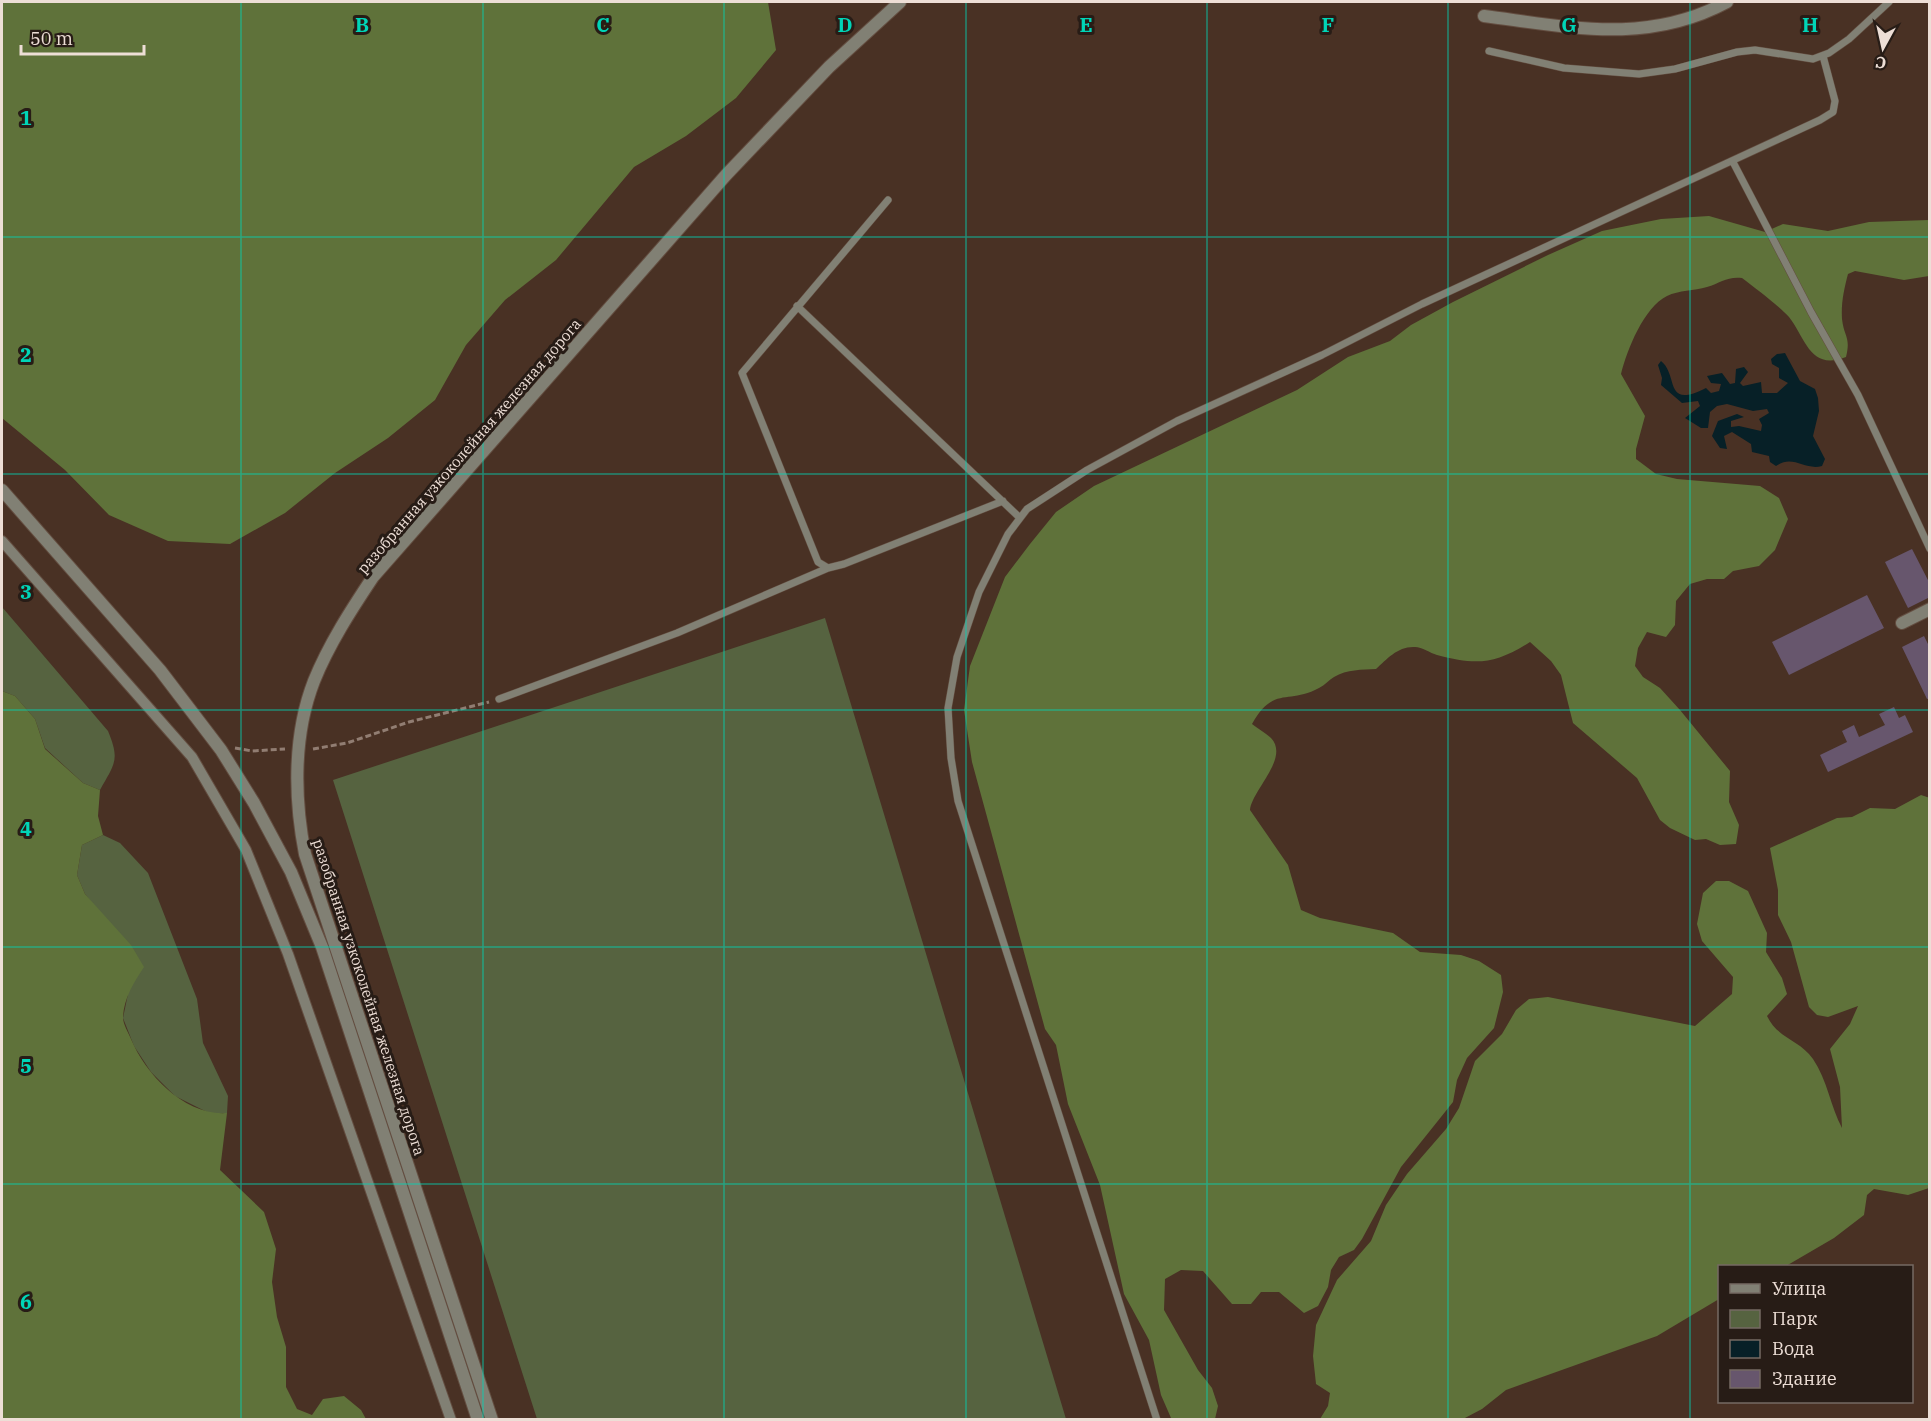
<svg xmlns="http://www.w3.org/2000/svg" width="1931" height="1421" viewBox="0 0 1931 1421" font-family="'IBM Plex Serif',serif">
	<rect width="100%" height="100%" fill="#493124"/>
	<!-- green -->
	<path fill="#566340" d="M 2,607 L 108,731 C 120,760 115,763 100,790 L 83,783 L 45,748 L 35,719 L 15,696 L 2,691 Z
		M 825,618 L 1066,1419 L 537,1419 L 333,780 Z
		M 103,835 L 120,843 L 148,873 L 197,999 L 203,1043 L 228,1096 L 227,1113 L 211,1114 L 175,1096 L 151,1072 L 134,1046 L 123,1018 L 129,989 L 105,919 L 85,894 L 77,875 L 82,845 Z"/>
	<!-- forest -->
	<path fill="#5f723a" d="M 2,2 L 768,2 L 776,50 L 736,98 L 686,136 L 634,167 L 556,260 L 505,300 L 466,345 L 435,400 L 388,438 L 335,473 L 285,513 L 230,544 L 168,541 L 109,515 L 65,470 L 2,418 Z
		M 1709,216 L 1765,232 L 1783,224 L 1828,231 L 1869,222 L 1929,220 L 1929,276 L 1904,280 L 1855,271 L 1848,274 C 1844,289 1841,303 1842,319 C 1844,337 1851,337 1846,357 C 1810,371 1806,339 1789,317 C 1778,305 1755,288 1742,278 C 1728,276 1720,283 1707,287 C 1694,291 1679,290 1667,296 C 1644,307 1627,350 1621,374 L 1645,416 L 1636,449 L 1636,459 L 1656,474 L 1677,479 L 1760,486 L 1779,498 L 1788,519 L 1775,550 L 1759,566 L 1733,571 L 1724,579 L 1707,579 L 1690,584 L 1676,601 L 1675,625 L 1666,637 L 1647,632 L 1638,648 L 1635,666 L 1643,677 L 1660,688 L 1680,710 L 1730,771 L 1729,802 L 1739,825 L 1736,844 L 1720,845 L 1706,839 L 1695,840 L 1670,828 L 1660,820 L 1637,778 L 1573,723 L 1561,675 L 1551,661 L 1530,642 C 1494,665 1476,665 1437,655 C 1430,653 1422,647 1415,647 C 1398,646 1387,659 1376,669 C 1362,670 1347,669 1334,677 C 1329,680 1325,685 1319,688 C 1288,705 1274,685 1252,724 C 1258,729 1266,733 1271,738 C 1290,758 1252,790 1250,810 L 1288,865 L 1301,910 L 1320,918 L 1393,933 L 1420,952 L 1461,955 L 1479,961 L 1501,975 L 1503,992 L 1494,1028 L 1467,1058 L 1457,1080 L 1453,1102 L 1401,1167 L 1362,1239 L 1354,1250 L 1339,1257 L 1331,1270 L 1328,1287 L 1318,1306 L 1304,1313 L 1279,1292 L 1261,1292 L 1251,1304 L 1232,1304 L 1203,1271 L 1181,1270 L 1165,1279 L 1164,1310 L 1198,1370 L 1212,1388 L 1218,1406 L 1215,1419 L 1171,1418 L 1161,1395 L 1149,1340 L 1124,1294 L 1100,1185 L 1068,1104 L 1056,1045 L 1045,1029 L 972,762 L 964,710 L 970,666 L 1005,577 L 1030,544 L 1056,512 L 1094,486 L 1297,390 L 1348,357 L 1390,341 L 1411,325 L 1453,302 L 1548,255 L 1602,231 L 1661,219 Z
		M 2,691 L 15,696 L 35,719 L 45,749 L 83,783 L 100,790 L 98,816 L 103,835 L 82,845 L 77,875 L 85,894 L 131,945 L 144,967 C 134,982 124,998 123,1017 C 123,1024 128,1032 131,1039 C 146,1075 185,1116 227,1113 L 220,1170 L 264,1212 L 276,1249 L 272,1282 L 277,1317 L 286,1347 L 286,1387 L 297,1409 L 312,1415 L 323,1399 L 344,1396 L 361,1410 L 366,1419 L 2,1419 Z
		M 1921,795 L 1930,798 L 1929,1188 L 1908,1195 L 1874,1189 L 1867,1195 L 1864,1215 L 1834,1238 L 1786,1266 L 1720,1266 L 1719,1299 L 1657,1336 L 1506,1390 L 1482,1409 L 1463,1419 L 1320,1419 L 1328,1406 L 1330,1393 L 1316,1384 L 1313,1356 L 1316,1325 L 1337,1280 L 1371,1241 L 1386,1205 L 1407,1174 L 1446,1129 L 1459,1108 L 1475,1061 L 1502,1034 L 1516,1010 L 1529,999 L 1548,997 L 1695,1026 L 1732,994 L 1733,977 L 1702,941 L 1697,924 L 1703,893 L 1716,881 L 1729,881 L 1748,891 L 1767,933 L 1766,952 L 1782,978 L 1787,994 L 1767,1016 C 1778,1039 1799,1039 1813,1059 C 1827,1079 1831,1108 1842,1128 L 1840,1087 L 1830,1049 L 1850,1024 L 1858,1006 L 1828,1017 L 1817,1015 L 1809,1007 L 1791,942 L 1778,915 L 1778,890 L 1770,848 L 1837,818 L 1852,817 L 1870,808 L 1895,809 Z"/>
	<!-- water -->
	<path fill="#072027" d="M 1785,353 L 1800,381 L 1815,389 L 1818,398 L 1819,411 L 1813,436 L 1825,459 L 1822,466 C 1805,471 1793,454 1776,466 L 1770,462 L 1769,456 L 1752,452 L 1751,444 L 1732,432 L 1724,436 L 1727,449 L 1720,448 L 1712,436 L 1718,421 L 1737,414 L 1744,417 L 1731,421 L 1731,427 L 1739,426 L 1761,431 L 1762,425 L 1759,419 L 1769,413 L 1767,409 L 1753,411 L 1727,404 L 1717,406 L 1710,412 L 1708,428 L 1701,428 L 1685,418 L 1700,406 L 1698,401 L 1682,403 L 1661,385 L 1662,378 L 1658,365 L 1661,361 C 1679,375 1663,410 1706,388 L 1711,393 L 1719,391 L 1721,384 L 1711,383 L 1707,376 L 1722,373 L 1730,384 L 1735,383 L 1736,369 L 1744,367 L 1748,372 L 1740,383 L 1743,386 L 1761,382 L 1762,393 L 1777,393 L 1788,383 L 1779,378 L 1779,368 L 1772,364 L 1771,359 L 1777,354 Z"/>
	<!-- building -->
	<path fill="#67566d" d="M 1912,549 L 1930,584 L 1930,597 L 1908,608 L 1885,562 Z
		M 1867,595 L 1884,628 L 1789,675 L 1772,642 Z
		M 1924,636 L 1930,648 L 1930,698 L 1927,699 L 1902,647 Z
		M 1894,707 L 1899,718 L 1905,715 L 1913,732 L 1828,772 L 1820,755 L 1847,742 L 1842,731 L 1854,725 L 1859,737 L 1885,725 L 1879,714 Z"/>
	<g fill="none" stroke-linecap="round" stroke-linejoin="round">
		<!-- service casing -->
		<g stroke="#634d40" stroke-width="8">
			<path id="service" d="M 1489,51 L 1564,68 L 1639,74 L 1675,69 L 1737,52 L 1755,50 L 1813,59 L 1829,53 L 1849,39 L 1889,2
				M 1733,162 L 1811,312 L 1858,395 L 1930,549
				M 888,200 L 742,373 L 818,562 L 828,568 L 844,564 L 1003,501
				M 797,306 L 1019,517
				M 499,699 L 677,633 L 828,568
				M 1157,1420 L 958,801 L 951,758 L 948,708 L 957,657 L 979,592 L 1008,534 L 1027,509 L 1087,470 L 1177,421 L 1322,355 L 1422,304 L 1820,120 L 1833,112 L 1835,101 L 1823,56"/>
		</g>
		<!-- pedestrian casing -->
		<g stroke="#634d40" stroke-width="12">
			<path id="pedestrian" d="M 2,541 L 192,757 L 246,850 L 288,954 L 451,1420"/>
		</g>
		<!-- minor casing -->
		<g stroke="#634d40" stroke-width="14">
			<path id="minor" d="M 1484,16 C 1570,27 1647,45 1727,2
				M 2,490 L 160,670 L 221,750 L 254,803 L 291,872 L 322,947 L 478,1420
				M 1902,623 L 1930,609
				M 492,1420 L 305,854 C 294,798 293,735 314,681 C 329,644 351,610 373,577 L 726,175 L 829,67 L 900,2"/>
		</g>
		<!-- path -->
		<path stroke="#917d72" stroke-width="3" stroke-dasharray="6 3" stroke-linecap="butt" d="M 235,748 L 252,751 L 285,749
			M 313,749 L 347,743 L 409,722 L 489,702"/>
		<!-- service -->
		<use href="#service" stroke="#818074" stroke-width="7"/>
		<!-- pedestrian -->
		<use href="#pedestrian" stroke="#818074" stroke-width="10"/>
		<!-- minor -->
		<use href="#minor" stroke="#818074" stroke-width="12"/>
	</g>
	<!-- grid -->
	<path fill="none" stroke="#00d5b7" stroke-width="1.5" stroke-opacity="0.55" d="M 241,2 L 241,1420M 483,2 L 483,1420M 724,2 L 724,1420M 966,2 L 966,1420M 1207,2 L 1207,1420M 1448,2 L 1448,1420M 1690,2 L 1690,1420M 2,237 L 1930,237M 2,474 L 1930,474M 2,710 L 1930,710M 2,947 L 1930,947M 2,1184 L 1930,1184"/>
	<g text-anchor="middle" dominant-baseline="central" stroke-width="6" stroke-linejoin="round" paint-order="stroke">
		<!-- street labels -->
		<g font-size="15" fill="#edded6" stroke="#271c16">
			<text transform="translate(469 446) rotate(-49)">разобранная узкоколейная железная дорога</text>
			<text transform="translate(369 997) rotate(72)">разобранная узкоколейная железная дорога</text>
		</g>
	</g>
	<g font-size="20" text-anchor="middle" font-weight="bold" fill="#00d5b7" stroke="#271c16" stroke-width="6" stroke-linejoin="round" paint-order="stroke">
		<text x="362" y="32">B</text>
		<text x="603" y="32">C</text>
		<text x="845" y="32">D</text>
		<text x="1086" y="32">E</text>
		<text x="1328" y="32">F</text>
		<text x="1569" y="32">G</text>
		<text x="1810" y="32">H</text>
		<text x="26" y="125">1</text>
		<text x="26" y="362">2</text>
		<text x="26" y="599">3</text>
		<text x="26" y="836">4</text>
		<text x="26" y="1073">5</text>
		<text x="26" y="1309">6</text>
	</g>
	<!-- border -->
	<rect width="1931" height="1421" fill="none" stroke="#edded6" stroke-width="6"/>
	<!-- legend -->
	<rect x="1718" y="1265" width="195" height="138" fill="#271c16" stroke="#766a63" stroke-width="1.5"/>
	<rect x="1730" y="1284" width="30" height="9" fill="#818074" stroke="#766a63" stroke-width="1.5"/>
	<text x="1772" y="1295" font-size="18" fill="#edded6">Улица</text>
	<rect x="1730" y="1310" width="30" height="18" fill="#566340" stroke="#766a63" stroke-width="1.5"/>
	<text x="1772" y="1325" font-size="18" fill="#edded6">Парк</text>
	<rect x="1730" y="1340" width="30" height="18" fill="#072027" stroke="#766a63" stroke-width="1.5"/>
	<text x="1772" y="1355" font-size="18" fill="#edded6">Вода</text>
	<rect x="1730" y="1370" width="30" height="18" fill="#67566d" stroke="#766a63" stroke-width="1.5"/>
	<text x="1772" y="1385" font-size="18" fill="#edded6">Здание</text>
	<!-- north arrow -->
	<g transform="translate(1883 48) rotate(188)" stroke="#271c16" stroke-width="4.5" paint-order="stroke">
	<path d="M0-4.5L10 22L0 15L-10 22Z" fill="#edded6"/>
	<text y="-9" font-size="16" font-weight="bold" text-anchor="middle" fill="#edded6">С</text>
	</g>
	<!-- scale -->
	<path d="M21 45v9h123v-9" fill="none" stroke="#edded6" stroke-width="3"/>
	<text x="30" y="45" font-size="18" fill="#edded6" stroke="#271c16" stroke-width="4.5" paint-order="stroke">50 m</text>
</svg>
